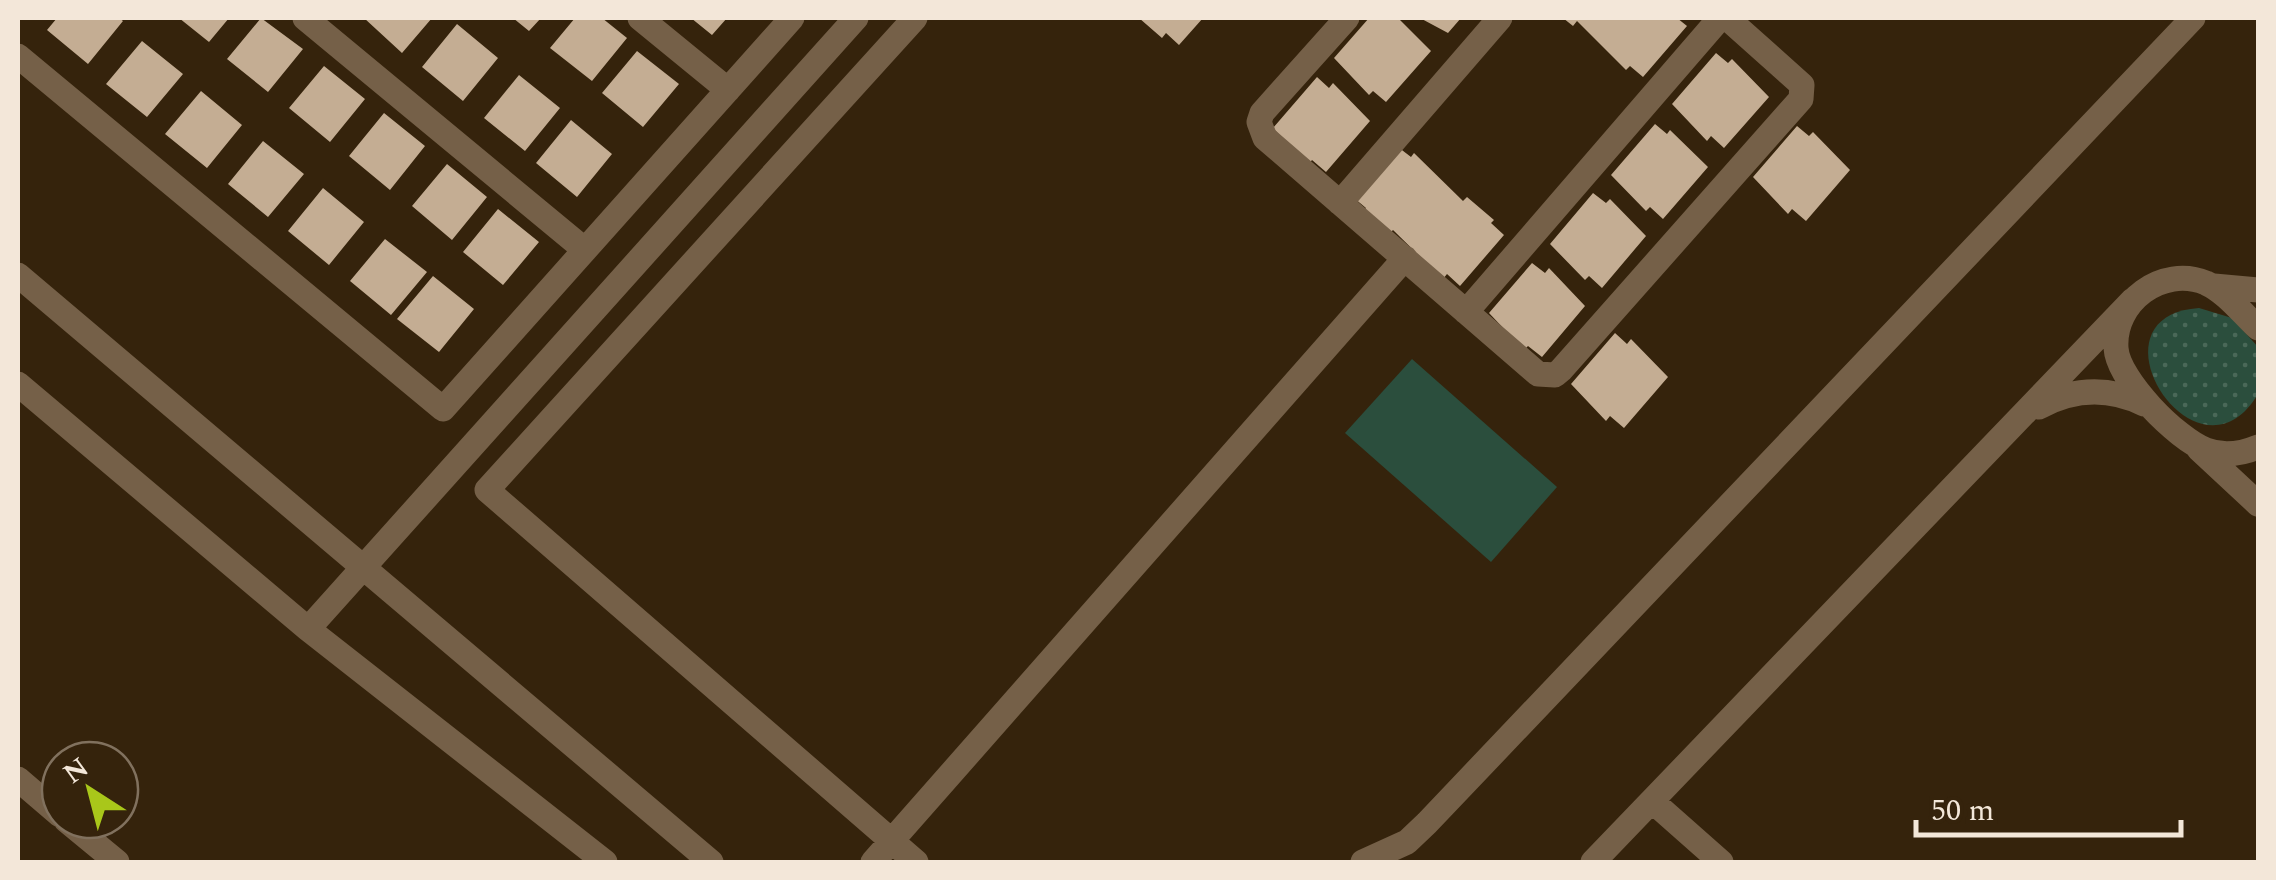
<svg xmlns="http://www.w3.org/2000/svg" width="2276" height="880" viewBox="0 0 2276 880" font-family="Spectral,serif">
	<defs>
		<pattern id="grass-dots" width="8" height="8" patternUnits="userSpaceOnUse" patternTransform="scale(2.5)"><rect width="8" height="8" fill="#2b4e3d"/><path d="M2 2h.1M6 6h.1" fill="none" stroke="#4a6858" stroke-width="1.8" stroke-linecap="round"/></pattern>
	</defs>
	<rect width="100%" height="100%" fill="#35230c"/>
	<!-- grass -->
	<path fill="url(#grass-dots)" d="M 2199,308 L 2232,318 L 2258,347 L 2258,394 C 2197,496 2081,316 2199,308 Z"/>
	<!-- pitch -->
	<path fill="#2b4e3d" d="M 1412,359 L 1557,487 L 1491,562 L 1345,433 Z"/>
	<!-- building -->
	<path fill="#c4ad93" d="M 57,18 L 119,18 L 123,21 L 88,64 L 47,30 Z
		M 179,18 L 229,18 L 209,42 Z
		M 261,18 L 303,49 L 268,92 L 227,59 Z
		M 364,18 L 432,18 L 402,53 Z
		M 513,18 L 541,18 L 529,31 Z
		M 575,18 L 602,18 L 627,38 L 592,81 L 550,48 Z
		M 691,18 L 727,18 L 712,35 Z
		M 1139,18 L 1203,18 L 1179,45 L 1166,33 L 1162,38 Z
		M 1369,18 L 1398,18 L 1431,51 L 1386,102 L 1373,91 L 1369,95 L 1334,58 Z
		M 1420,18 L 1461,18 L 1448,33 Z
		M 1563,18 L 1677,18 L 1687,26 L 1643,77 L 1630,66 L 1626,70 L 1577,21 L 1573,26 Z
		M 457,24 L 498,58 L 463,101 L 422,67 Z
		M 142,41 L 183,74 L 147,117 L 106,84 Z
		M 637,51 L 679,84 L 643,127 L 602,93 Z
		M 1716,53 L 1728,63 L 1732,59 L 1769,97 L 1724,148 L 1711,136 L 1707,141 L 1672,104 Z
		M 324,66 L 365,99 L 330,142 L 289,108 Z
		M 519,75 L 560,108 L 525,151 L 484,118 Z
		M 1317,77 L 1329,88 L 1333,83 L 1370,121 L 1326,172 L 1312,160 L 1308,165 L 1273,128 Z
		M 201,91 L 242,125 L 207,168 L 165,134 Z
		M 384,113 L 425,146 L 390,190 L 349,156 Z
		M 571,120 L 612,154 L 577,197 L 536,163 Z
		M 1655,124 L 1667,134 L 1670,130 L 1708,167 L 1663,219 L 1650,207 L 1646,211 L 1611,175 Z
		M 1797,126 L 1809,136 L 1813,132 L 1850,170 L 1806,221 L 1792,209 L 1788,214 L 1753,177 Z
		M 263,141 L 304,174 L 268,217 L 228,184 Z
		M 1398,147 L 1411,157 L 1414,153 L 1463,201 L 1467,197 L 1494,220 L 1491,223 L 1504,235 L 1460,286 L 1447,274 L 1443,279 L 1393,230 L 1389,234 L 1363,212 L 1366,208 L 1354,198 Z
		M 447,164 L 487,197 L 452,240 L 412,206 Z
		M 323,188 L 364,222 L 329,265 L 288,231 Z
		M 1593,193 L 1606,203 L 1610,199 L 1646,236 L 1602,288 L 1589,276 L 1585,280 L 1550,244 Z
		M 498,209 L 539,242 L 503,285 L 463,252 Z
		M 385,239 L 427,272 L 391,315 L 350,281 Z
		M 1532,263 L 1545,273 L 1549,268 L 1585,306 L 1542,357 L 1528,346 L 1524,350 L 1489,313 Z
		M 433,276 L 474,309 L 439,352 L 397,319 Z
		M 1615,333 L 1627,344 L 1631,339 L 1668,377 L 1624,428 L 1610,416 L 1606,421 L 1571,384 Z"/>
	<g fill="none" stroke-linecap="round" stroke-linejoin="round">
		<!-- minor -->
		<path stroke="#756048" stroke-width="25" d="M 305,18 L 585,250
			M 640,18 L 728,90
			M 915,18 L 487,490 L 916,862
			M 1347,18 L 1262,113 L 1259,122 L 1265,138 L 1538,374 L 1555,375 L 1561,370 L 1801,99 L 1802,85 L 1727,18
			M 18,56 L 443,409 L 792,18
			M 1340,203 L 1500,18
			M 18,275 L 711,862
			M 2214,286 L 2258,290
			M 1466,312 L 1720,18
			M 2258,328 C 2242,313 2226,292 2206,283 C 2162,265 2113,302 2116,348 C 2118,380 2177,439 2206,450 C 2224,457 2241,454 2258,447
			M 18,384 L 308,629 L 605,862
			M 2039,407 C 2074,388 2109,387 2144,404
			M 2199,449 L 2258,504
			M 308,629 L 856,18
			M 18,779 L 60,815
			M 1652,801 L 1721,862
			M 66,820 L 117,862
			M 873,862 L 1405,258
			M 1363,862 L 1407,842 L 1427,823 L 2193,18
			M 1593,862 L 2133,300"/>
	</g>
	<!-- border -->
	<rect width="2276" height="880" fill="none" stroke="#f3e7d9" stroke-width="40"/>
	<!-- north arrow -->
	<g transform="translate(90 790) rotate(324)"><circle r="48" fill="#35230c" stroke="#81715e" stroke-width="2.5"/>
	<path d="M0-8L18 38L0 25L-18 38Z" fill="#a9c71a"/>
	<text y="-15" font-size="28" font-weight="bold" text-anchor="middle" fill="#f3e7d9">N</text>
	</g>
	<!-- scale -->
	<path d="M1916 820v15h265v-15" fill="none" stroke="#f3e7d9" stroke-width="5"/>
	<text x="1931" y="820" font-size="30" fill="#f3e7d9" stroke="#35230c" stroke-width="8" paint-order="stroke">50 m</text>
</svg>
